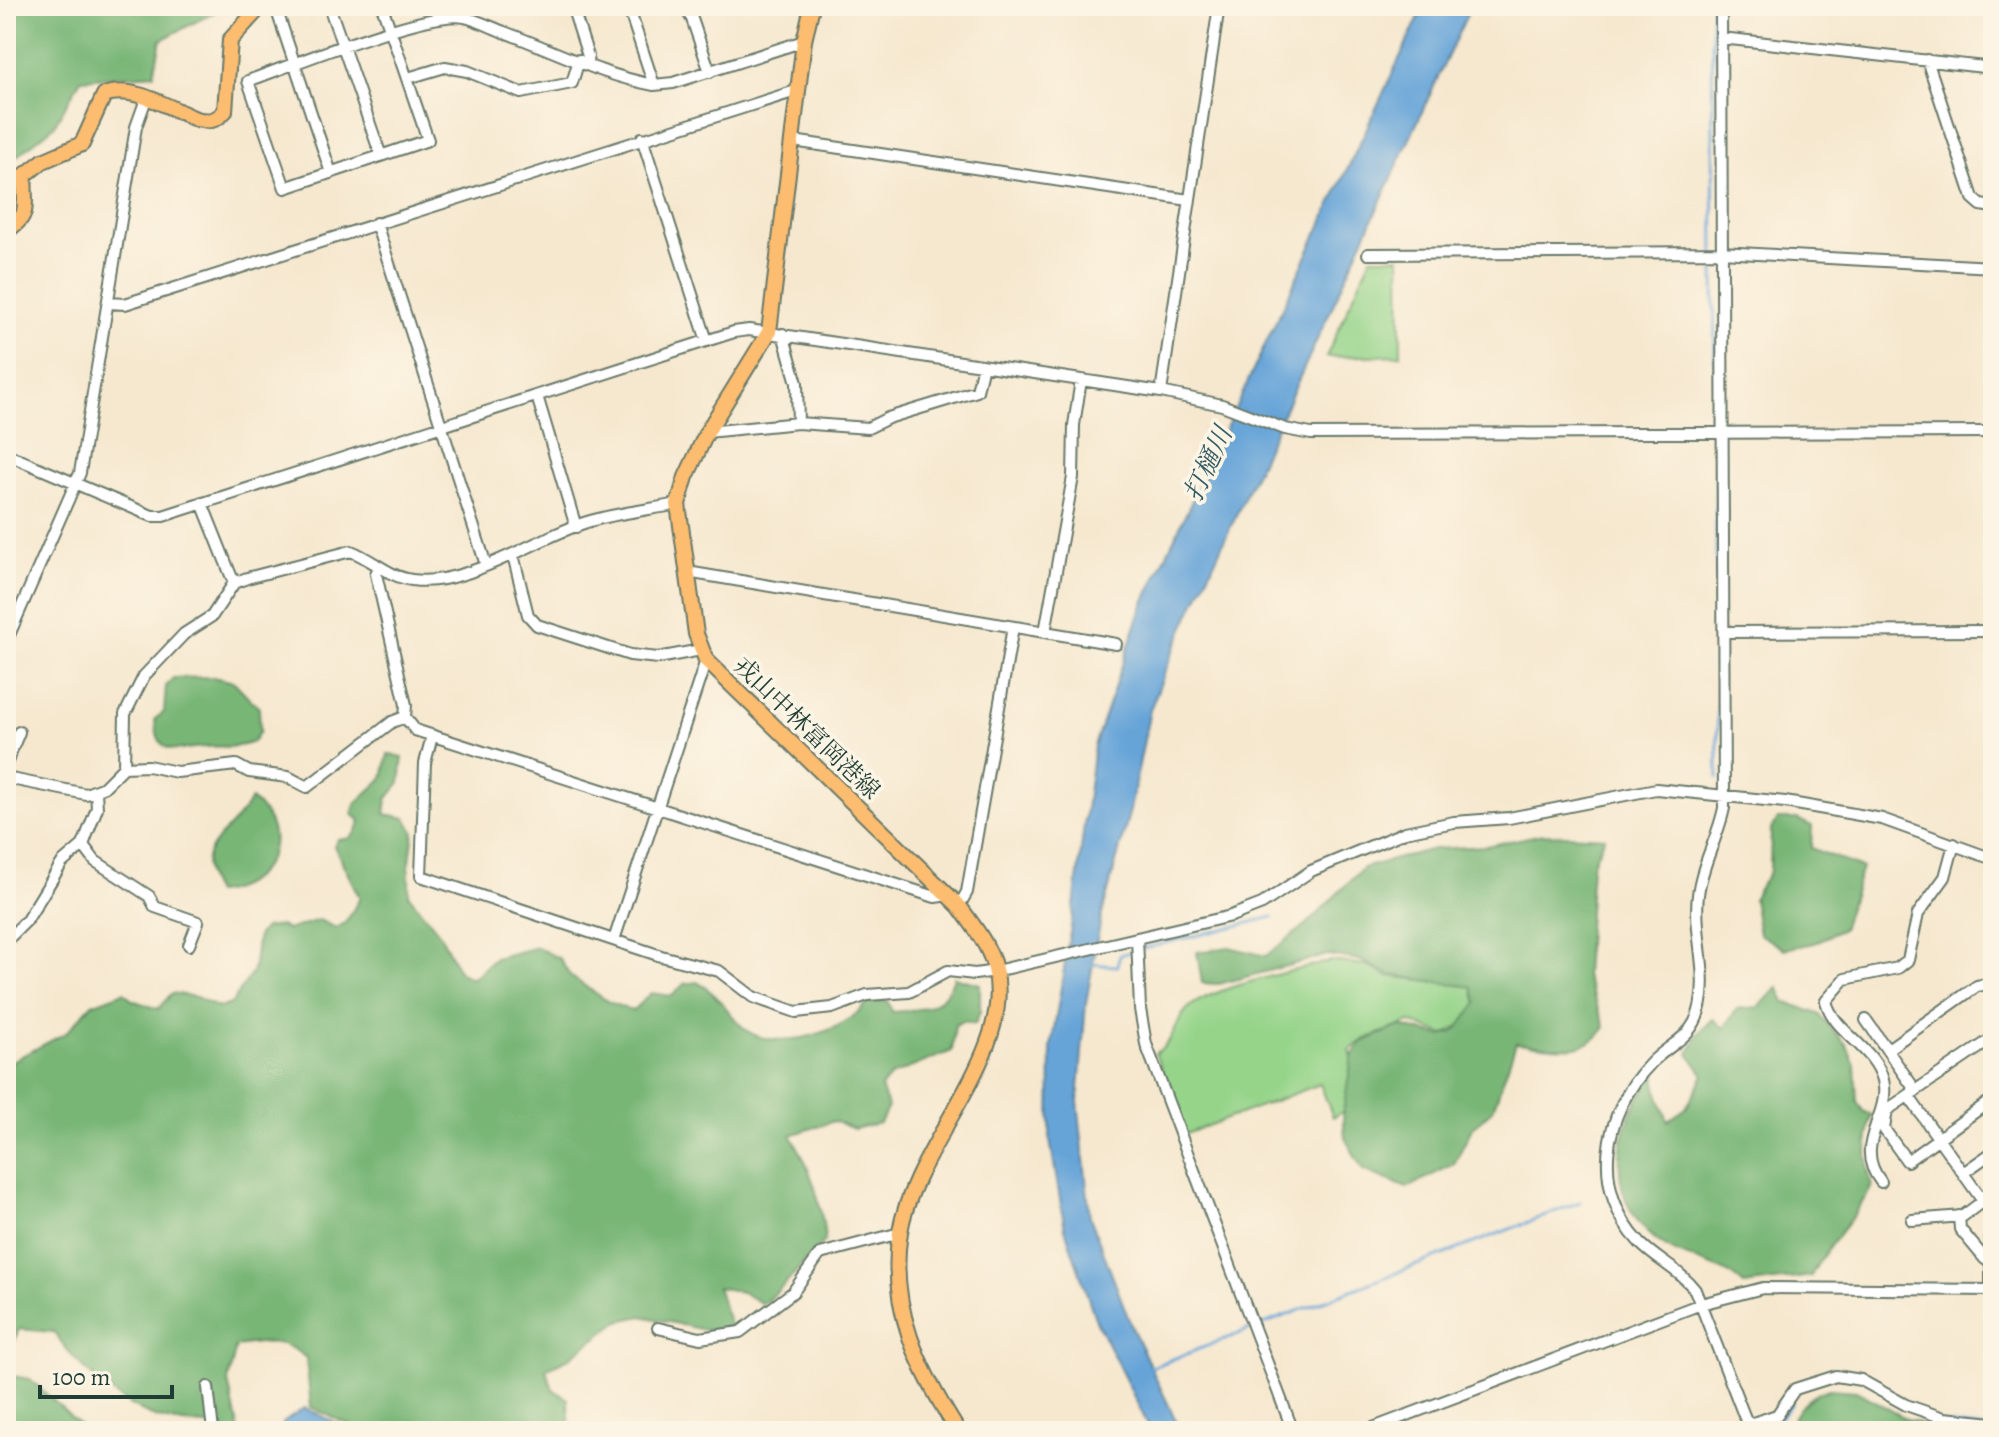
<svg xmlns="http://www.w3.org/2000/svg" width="1999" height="1437" viewBox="0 0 1999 1437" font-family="Alegreya,'Noto Serif JP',serif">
	<rect width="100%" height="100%" fill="#fcf5e5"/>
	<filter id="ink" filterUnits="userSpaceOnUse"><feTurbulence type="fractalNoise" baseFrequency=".0125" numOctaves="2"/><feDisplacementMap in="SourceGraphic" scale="16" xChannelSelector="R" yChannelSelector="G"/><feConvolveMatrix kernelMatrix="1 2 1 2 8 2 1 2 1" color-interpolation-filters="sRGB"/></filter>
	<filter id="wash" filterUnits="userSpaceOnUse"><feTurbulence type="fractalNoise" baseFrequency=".006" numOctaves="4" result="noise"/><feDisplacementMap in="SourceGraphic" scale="32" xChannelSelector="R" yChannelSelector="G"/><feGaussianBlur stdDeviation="1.8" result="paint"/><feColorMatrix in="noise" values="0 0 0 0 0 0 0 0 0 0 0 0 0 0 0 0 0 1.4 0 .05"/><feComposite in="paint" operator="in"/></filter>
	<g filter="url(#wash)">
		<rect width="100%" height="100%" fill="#f6e8cf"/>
		<!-- green -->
		<path fill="#96d48a" stroke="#5a885f" stroke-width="2" d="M 1371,257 L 1400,257 L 1401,355 L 1326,357 Z
			M 1331,961 L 1366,965 L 1386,976 L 1482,987 L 1490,996 L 1468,1021 L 1445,1035 L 1410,1022 L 1365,1039 L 1350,1050 L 1357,1073 L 1352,1106 L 1333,1117 L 1320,1084 L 1186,1134 L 1155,1053 C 1176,1043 1174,1018 1192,1005 C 1221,985 1296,971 1331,961 Z"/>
		<!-- forest -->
		<path fill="#78b676" stroke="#4c7a55" stroke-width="2" d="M 6,6 L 226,6 L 161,40 L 154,74 L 81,79 L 54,126 L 6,165 Z
			M 213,677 L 234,682 L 259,708 L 260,731 L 253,742 C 234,750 222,745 203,747 C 174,750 157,757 155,719 L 164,712 L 166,686 L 173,678 Z
			M 388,754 L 403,757 L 400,783 L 387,799 L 385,814 L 406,818 L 414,832 L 409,867 L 409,896 L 440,934 L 459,972 L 472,979 L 495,958 L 537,947 L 560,959 L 570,976 L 609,1002 L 632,1011 L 651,993 L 672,996 L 684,984 L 697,982 C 721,995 728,1015 746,1030 C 777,1053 847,1032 866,1003 L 888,1001 L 892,1012 C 922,1010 944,1008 954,977 L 980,984 L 980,1012 L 975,1024 L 963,1021 L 955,1025 L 952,1051 L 892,1075 L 881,1087 L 888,1107 L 880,1123 L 854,1129 L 834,1121 L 791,1135 C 811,1168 822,1202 825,1241 C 802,1261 788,1285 763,1304 L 742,1292 L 717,1287 L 731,1328 L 709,1331 L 642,1316 L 619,1321 L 569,1358 L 546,1369 L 553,1389 L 568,1399 L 569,1420 L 565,1431 L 362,1431 L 311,1407 L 306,1358 C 283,1338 265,1341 236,1346 L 228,1381 L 239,1431 L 218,1431 L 218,1426 C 194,1424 165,1423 143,1412 C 109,1395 75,1363 54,1332 L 19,1329 L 6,1360 L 6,1064 L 66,1033 L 92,1004 L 124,992 L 132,1000 L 158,1009 L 172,993 L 196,997 L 219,1008 L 231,1004 L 253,971 L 258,935 L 264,928 L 281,926 L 287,930 L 319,920 L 336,928 L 346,922 L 360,898 L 334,846 L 338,839 C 353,841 356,833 361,821 L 352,814 L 356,803 L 383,778 Z
			M 251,799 C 297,835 266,889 215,893 C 187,845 232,836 251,799 Z
			M 1778,819 L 1797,819 L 1812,826 L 1811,848 L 1862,868 L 1842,929 L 1814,943 L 1784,949 L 1759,934 L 1753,899 L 1770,871 L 1771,830 Z
			M 1543,834 L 1605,837 L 1592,865 L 1585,975 L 1605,1027 C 1585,1059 1549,1045 1516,1043 L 1493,1109 L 1472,1128 L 1454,1164 L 1407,1188 L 1363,1170 L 1345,1138 L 1343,1112 L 1352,1056 L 1362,1042 L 1400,1026 L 1442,1036 L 1455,1032 L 1477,1003 L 1472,987 L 1390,975 L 1360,960 L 1328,955 L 1219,984 L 1202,983 L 1197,952 L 1229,947 L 1266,956 L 1307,924 L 1363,868 L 1433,849 L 1486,846 Z
			M 1778,987 L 1785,1002 L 1819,1014 L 1846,1044 L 1855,1064 L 1857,1101 L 1863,1111 L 1872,1115 C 1866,1140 1865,1161 1872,1186 C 1855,1219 1828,1243 1811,1276 L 1744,1285 C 1723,1264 1694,1263 1668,1248 C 1600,1206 1611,1127 1656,1073 L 1656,1087 L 1668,1121 L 1686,1108 L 1704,1075 L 1689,1054 L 1698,1034 L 1713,1019 L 1724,1028 L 1737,1009 L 1759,1007 Z
			M 6,1375 L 30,1379 L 82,1427 L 79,1431 L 6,1431 Z
			M 1829,1389 L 1856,1391 L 1907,1419 L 1945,1431 L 1788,1431 C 1795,1409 1807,1396 1829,1389 Z"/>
		<!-- water -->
		<path fill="#66a4d8" stroke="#427086" stroke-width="2" d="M 1424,6 L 1471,6 L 1172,654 L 1150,710 L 1130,810 L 1101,918 L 1086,1003 L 1078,1101 L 1090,1217 L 1133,1330 L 1181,1431 L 1151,1431 L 1095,1318 L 1065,1229 L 1050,1140 L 1051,1048 L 1073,914 L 1094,746 L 1143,605 Z
			M 304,1408 L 307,1409 L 353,1431 L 282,1431 L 283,1423 Z"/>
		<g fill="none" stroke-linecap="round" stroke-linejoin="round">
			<!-- stream -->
			<path stroke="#66a4d8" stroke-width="3" d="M 1712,6 L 1718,778
				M 1141,949 L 1273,917
				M 1090,964 L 1117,966 L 1120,955 L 1133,951
				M 1147,1369 L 1580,1202
				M 1912,1412 L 1929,1422 L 1993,1430
				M 1779,1419 L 1791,1403
				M 1753,1429 L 1772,1422"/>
		</g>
	</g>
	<g filter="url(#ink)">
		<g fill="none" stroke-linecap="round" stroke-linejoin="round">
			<!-- minor casing -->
			<g stroke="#6a796a" stroke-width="14">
				<path id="minor" d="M 282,6 L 276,8 L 331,173
					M 329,6 L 381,156
					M 382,6 C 397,51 413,95 428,140 L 285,188 L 248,81 C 289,66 428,10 464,17 C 477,20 491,27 504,32 C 553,50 603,76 654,85 L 673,83 L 804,41
					M 572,6 L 588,56 L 587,63
					M 628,6 L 654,85
					M 684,6 L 692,19 L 710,72
					M 1721,6 L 1724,808 C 1718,838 1701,866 1698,895 C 1693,934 1710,973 1699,1011 C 1692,1038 1668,1045 1651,1063 C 1602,1113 1590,1190 1640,1243 C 1658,1261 1680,1270 1695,1290 L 1750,1431
					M 465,17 L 470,6
					M 1721,38 L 1993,68
					M 1927,60 L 1973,198 L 1981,205 L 1993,207
					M 408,78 L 445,67 L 467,71 L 521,93 L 572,83 L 579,60
					M 642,138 L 707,341
					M 793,141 L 1189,200
					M 376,223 L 486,565
					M 1368,254 L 1721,252 L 1993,267
					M 109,303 L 125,304 L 799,90
					M 783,334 L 797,383 L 798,423
					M 1161,392 L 1219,6
					M 537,396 L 576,527
					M 707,432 L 798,423 L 868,428 L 888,418 L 977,391 L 983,365
					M 6,454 L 152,516 L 163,516 L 734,332 L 749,330 L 1161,392 L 1222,405 L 1285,429 L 1311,434 L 1993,432
					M 202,503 L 234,583
					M 513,555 L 528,615 L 537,625 L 630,655 L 658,658 L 701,650
					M 379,567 L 376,574 L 406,705 L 405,717 L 415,730 L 935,897 L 948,895
					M 687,572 L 1045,632 L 1073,477 L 1074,425 L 1081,380
					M 1045,632 L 1116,644
					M 1724,632 L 1993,631
					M 6,642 L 80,473 L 136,127 L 146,99
					M 432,736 L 425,763 L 421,876 L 661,956 L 719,971 L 753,997 L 796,1012 L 832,1008 L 867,995 L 909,992 L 948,971 L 975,974 L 996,971 L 1231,916 L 1262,904 L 1311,871 L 1405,832 L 1454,822 L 1509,818 L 1656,789 L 1785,802 L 1882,819 L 1993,859
					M 6,764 L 19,732
					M 124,767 L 148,766 L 177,772 L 236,765 L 249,772 L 288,777 L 307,787 L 392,722 L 405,717
					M 6,778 L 86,794 L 104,787 L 124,767 L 125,714 L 144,676 L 184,634 L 212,616 L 234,583 L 247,578 L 351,551 C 372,559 389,577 412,580 C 466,588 537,537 587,522 C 616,513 648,510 678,504
					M 83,845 L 95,861 L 149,896 L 155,907 L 198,922 L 189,945
					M 959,906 L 967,892 L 1013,627
					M 1137,938 L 1140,1009 L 1146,1044 L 1293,1431
					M 614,940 L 706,660
					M 6,941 L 27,920 L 62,863 L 83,845 L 97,808 L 96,792
					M 1866,1020 L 1916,1091
					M 1993,1038 L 1887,1110 L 1884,1129 L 1907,1161 L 1993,1099
					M 1888,1049 L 1977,986 L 1993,983
					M 1909,1097 L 1990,1211 L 1993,1209
					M 1963,1173 L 1993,1152
					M 1881,1182 C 1851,1144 1892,1116 1883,1080 C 1874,1046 1834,1033 1826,1001 L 1845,979 L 1898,968 L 1908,960 L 1918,914 L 1945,877 L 1954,844
					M 1990,1211 L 1991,1254
					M 1959,1216 L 1960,1229 L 1985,1259 L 1993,1260
					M 1912,1220 L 1963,1216 L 1983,1201
					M 1991,1290 L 1991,1260
					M 658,1328 L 700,1338 L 740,1332 L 793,1292 L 820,1254 L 900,1233
					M 208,1387 L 213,1431
					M 1747,1425 L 1777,1415 L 1795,1389 L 1836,1376 L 1861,1380 L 1906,1405 L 1944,1418 L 1993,1423
					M 1365,1431 L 1701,1304 L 1763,1288 L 1993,1290"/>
			</g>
			<!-- major casing -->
			<g stroke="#6a796a" stroke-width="18">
				<path id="major" d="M 812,6 L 804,41 L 769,332 L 707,432 L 686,477 L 678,504 L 696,634 L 706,660 L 959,906 C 973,925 989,945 995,969 C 1016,1053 914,1145 900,1232 C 888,1307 919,1370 958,1431
					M 6,231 C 34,214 22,203 25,175 L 43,161 L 82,144 L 104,95 C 133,84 169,108 196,119 C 209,122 216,121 225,111 L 230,40 L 261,6"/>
			</g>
			<!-- minor -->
			<use href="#minor" stroke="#fff" stroke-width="10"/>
			<!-- major -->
			<use href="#major" stroke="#fcbd6f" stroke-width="14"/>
		</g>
	</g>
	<g text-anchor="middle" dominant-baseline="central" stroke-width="7" stroke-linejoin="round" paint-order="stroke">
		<!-- street labels -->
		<g font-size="24" fill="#1f3d34" stroke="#fcf5e5">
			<text transform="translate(807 728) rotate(44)">戎山中林富岡港線</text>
		</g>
		<!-- water labels -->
		<g font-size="26" font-style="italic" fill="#345c65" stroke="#fcf5e5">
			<text transform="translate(1208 464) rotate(-65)">打樋川</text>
		</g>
	</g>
	<!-- margin -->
	<rect width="1999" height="1437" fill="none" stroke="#fcf5e5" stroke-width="32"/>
	<!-- scale -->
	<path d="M40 1385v12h132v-12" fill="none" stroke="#1f3d34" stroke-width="4"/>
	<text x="52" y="1385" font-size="24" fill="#1f3d34" stroke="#fcf5e5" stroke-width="6" paint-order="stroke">100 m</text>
</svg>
